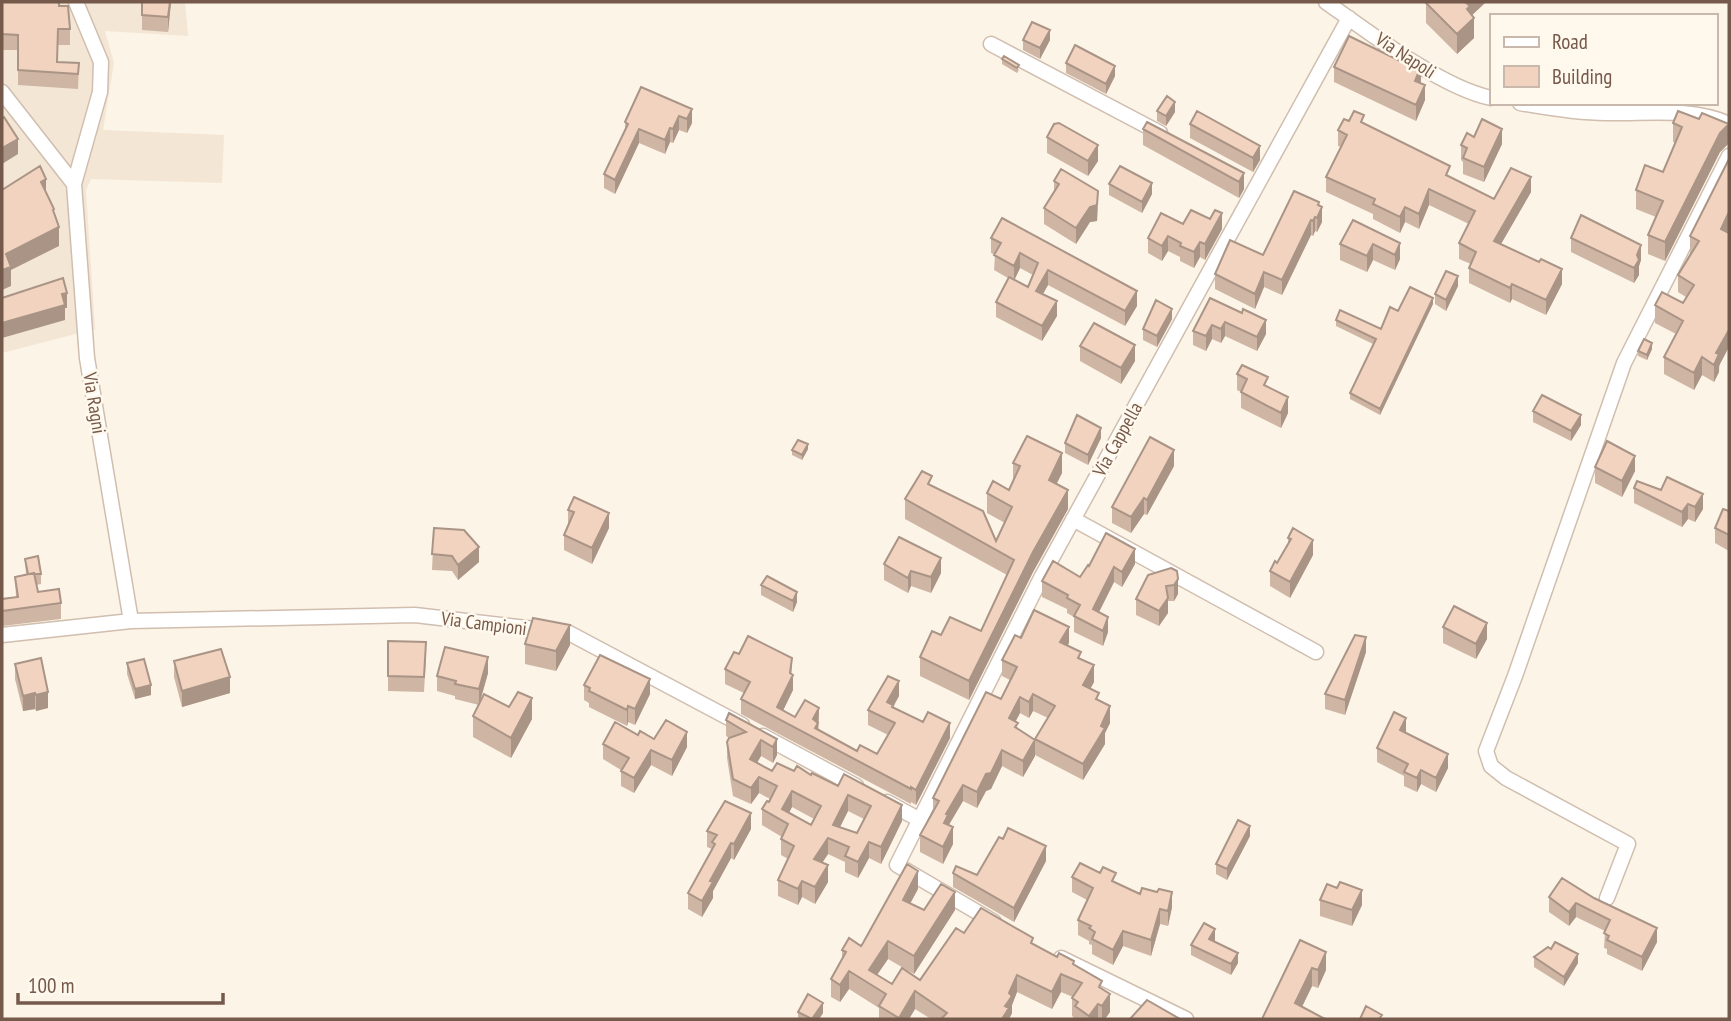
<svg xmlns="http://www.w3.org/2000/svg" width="1731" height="1021" viewBox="0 0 1731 1021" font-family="'PT Sans Narrow',sans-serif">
	<rect width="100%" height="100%" fill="#fcf4e7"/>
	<!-- residential -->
	<path fill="#f3e6d5" d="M 2,2 L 185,2 L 188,36 L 105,31 L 114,63 L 103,130 L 224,135 L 222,183 L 91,179 L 86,190 L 95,329 L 2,353 Z"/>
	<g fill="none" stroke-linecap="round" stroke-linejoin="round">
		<!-- minor casing -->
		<g stroke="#d0beaf" stroke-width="17">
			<path id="minor" d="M 1326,2 C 1368,32 1442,88 1491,98
				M 991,44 L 1160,133
				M 2,92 L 74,184 L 87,358 L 131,621
				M 1520,103 C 1548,108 1578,113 1606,113 C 1647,114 1691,107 1729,124
				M 74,184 L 100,92 L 101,62 L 76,2
				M 1073,519 L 1316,652
				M 2,635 L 131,621 L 415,615 L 569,633 L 742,725
				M 763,736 L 856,786
				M 887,802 L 920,820
				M 1607,898 L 1628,844 L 1506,778 L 1491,766 L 1486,751 L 1515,676 L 1624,363 L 1729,156
				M 994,922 L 897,865 L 1042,576 L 1349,18
				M 1061,958 L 1186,1019"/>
		</g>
		<!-- minor -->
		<use href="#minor" stroke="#fff" stroke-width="14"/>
	</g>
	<!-- wall -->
	<path fill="#cfb5a4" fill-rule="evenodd" d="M 2,2 L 60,6 L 70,29 L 70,45 L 58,45 L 58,62 L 79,63 L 78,89 L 18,85 L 18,50 L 2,50 Z
		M 171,2 L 168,32 L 142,30 L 142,15 Z
		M 1486,2 L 1472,15 L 1474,38 L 1457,54 L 1426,23 L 1426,3 Z
		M 1023,40 L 1050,40 L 1040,59 L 1023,50 Z
		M 1004,56 L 1019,70 L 1017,73 L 1002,64 L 1002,59 Z
		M 1066,63 L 1115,76 L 1106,94 L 1066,73 Z
		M 1334,67 L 1421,81 L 1420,83 L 1425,100 L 1416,121 L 1334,82 Z
		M 641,87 L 692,123 L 687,133 L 679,130 L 673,143 L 670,142 L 665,154 L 639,143 L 615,194 L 604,188 L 604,174 L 625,131 L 625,122 Z
		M 1157,111 L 1175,112 L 1166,126 L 1157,121 Z
		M 1349,121 L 1364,123 L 1450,177 L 1494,199 L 1531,192 L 1501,244 L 1562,284 L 1546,315 L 1512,299 L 1510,303 L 1469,283 L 1469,268 L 1471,264 L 1459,259 L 1459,243 L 1469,224 L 1429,205 L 1419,229 L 1405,222 L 1400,233 L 1373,219 L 1373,214 L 1326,192 L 1326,177 L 1341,147 L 1338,146 L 1338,130 Z
		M 1673,123 L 1729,143 L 1720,152 L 1665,261 L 1648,254 L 1648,235 L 1656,217 L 1636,209 L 1636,190 L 1663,172 L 1676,143 L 1673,142 Z
		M 1190,124 L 1260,160 L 1253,172 L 1190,138 Z
		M 1143,129 L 1244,173 L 1244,189 L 1239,198 L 1143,145 Z
		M 1047,137 L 1098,161 L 1088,176 L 1047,153 Z
		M 1474,137 L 1502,144 L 1484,182 L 1463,174 L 1463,162 L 1461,160 L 1461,145 Z
		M 1054,181 L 1098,207 L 1097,221 L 1090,222 L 1076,244 L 1044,224 L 1044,208 L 1054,191 Z
		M 1109,184 L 1152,194 L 1142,213 L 1109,195 Z
		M 1319,206 L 1322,222 L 1317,232 L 1315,231 L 1313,236 L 1311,235 L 1282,295 L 1264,287 L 1255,309 L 1215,289 L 1215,274 L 1263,255 Z
		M 1353,220 L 1400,259 L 1395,270 L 1373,260 L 1367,272 L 1340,260 L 1340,244 Z
		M 1183,224 L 1222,229 L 1205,260 L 1200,257 L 1194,268 L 1180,261 L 1180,257 L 1168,251 L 1162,261 L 1148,253 L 1148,238 Z
		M 1729,230 L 1728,233 L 1719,372 L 1714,382 L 1702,375 L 1694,390 L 1664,374 L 1664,357 L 1676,334 L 1655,323 L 1655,305 L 1683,303 L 1686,297 L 1678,292 L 1678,275 L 1690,253 L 1690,236 Z
		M 991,238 L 1137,306 L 1125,326 L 1048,285 L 1043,294 L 1057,316 L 1042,341 L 996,317 L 996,302 L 1008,278 L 994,270 L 995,255 L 991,253 ZM 1020,268 L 1033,275 L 1028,287 L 1014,280 Z
		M 1571,238 L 1641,260 L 1639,266 L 1639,275 L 1634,283 L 1571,252 Z
		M 1458,286 L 1446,311 L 1435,304 L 1435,294 Z
		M 1210,298 L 1266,334 L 1257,351 L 1225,336 L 1221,343 L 1212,339 L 1206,351 L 1193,345 L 1193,331 Z
		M 1433,304 L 1380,415 L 1350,399 L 1350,393 L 1373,344 L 1336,326 L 1336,320 L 1381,329 L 1398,311 Z
		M 1172,319 L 1157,347 L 1143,340 L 1143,329 Z
		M 1080,346 L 1135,361 L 1121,384 L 1080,361 Z
		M 1652,349 L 1647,360 L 1638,356 L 1638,351 Z
		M 1237,374 L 1268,387 L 1288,413 L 1281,428 L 1241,408 L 1241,392 L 1237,390 Z
		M 1533,411 L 1581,425 L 1571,441 L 1533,422 Z
		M 1101,438 L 1088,465 L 1065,453 L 1065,443 Z
		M 808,449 L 802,460 L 792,455 L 792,450 Z
		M 1013,463 L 1062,473 L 1056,484 L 1068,509 L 1033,572 L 969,700 L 920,676 L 920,657 L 941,635 L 981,631 L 1007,575 L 905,519 L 905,499 L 932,486 L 996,541 L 1005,523 L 987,513 L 987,493 L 1009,490 L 1013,481 Z
		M 1174,466 L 1147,515 L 1144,514 L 1131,533 L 1112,523 L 1112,507 Z
		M 1595,467 L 1635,471 L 1622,497 L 1595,483 Z
		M 1634,488 L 1703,509 L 1695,522 L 1688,519 L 1682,527 L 1634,503 Z
		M 568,510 L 609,528 L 592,564 L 564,550 L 564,535 L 568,525 Z
		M 1729,511 L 1729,551 L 1715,543 L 1715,528 Z
		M 434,528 L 479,562 L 458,580 L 452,571 L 432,570 Z
		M 1288,538 L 1313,555 L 1290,598 L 1270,586 L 1270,571 L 1277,563 L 1288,544 Z
		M 25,559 L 41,574 L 41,584 L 36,585 L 38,592 L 61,603 L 61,619 L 2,626 L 2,599 L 16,597 L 15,577 L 26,575 Z
		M 884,564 L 941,573 L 931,593 L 911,586 L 908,593 L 884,580 Z
		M 1135,564 L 1122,587 L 1114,582 L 1099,612 L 1108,632 L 1103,646 L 1074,632 L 1074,617 L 1067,613 L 1067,609 L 1042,597 L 1042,581 L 1080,577 L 1089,566 Z
		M 1171,568 L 1178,594 L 1174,601 L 1168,601 L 1168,613 L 1159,626 L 1136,615 L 1136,599 Z
		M 761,585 L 797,602 L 793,612 L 761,595 Z
		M 1443,627 L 1487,639 L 1476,659 L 1443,643 Z
		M 1021,638 L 1069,643 L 1067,646 L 1081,659 L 1094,682 L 1090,689 L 1099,701 L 1110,723 L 1105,733 L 1105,744 L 1083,780 L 1035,755 L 1035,739 L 1048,718 L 1033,711 L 1029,718 L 1020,713 L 1015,722 L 1018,729 L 1035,756 L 1023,777 L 1002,766 L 991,789 L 986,791 L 977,808 L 963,801 L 949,825 L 953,844 L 943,864 L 920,852 L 920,835 L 933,811 L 933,798 L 1001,699 L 1010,680 L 1002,676 L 1002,660 Z
		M 388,641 L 426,657 L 424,692 L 388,691 Z
		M 525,644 L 570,645 L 556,671 L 525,664 Z
		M 1366,652 L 1345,715 L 1325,709 L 1325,694 Z
		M 174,661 L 230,693 L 182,707 L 174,677 Z
		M 127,663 L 151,695 L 135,699 L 127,674 Z
		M 15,664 L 48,708 L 36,711 L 35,709 L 23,711 L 15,679 Z
		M 725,669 L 792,675 L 793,690 L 783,710 L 795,717 L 819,708 L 818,730 L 857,751 L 877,754 L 888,735 L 868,725 L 868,710 L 899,696 L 893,708 L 950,738 L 916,805 L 911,802 L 911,804 L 741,714 L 741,699 L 744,693 L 725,684 Z
		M 488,673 L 479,705 L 455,699 L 455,696 L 437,691 L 437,676 Z
		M 584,685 L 650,694 L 635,725 L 628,722 L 627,726 L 589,707 L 589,703 L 584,700 Z
		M 509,707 L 532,719 L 511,758 L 473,737 L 473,716 Z
		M 726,720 L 777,739 L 777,755 L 773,763 L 761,756 L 757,762 L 772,771 L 794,771 L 811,775 L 902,821 L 881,864 L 869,858 L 858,878 L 845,872 L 845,862 L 828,854 L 822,863 L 828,882 L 815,904 L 802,897 L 798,905 L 778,896 L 778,880 L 788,859 L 781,855 L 781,839 L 782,837 L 762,825 L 762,809 L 770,799 L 759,793 L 751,804 L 733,796 L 727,758 L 727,742 L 729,738 L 726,736 ZM 792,807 L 814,819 L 811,825 L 789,813 ZM 848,811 L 864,819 L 857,833 L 840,827 Z
		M 1406,732 L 1448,768 L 1436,792 L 1421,784 L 1417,792 L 1404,786 L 1404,776 L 1377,762 L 1377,748 Z
		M 638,735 L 687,747 L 672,776 L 651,765 L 634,793 L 621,786 L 621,770 L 603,759 L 603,744 Z
		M 751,829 L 734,860 L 731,858 L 713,891 L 713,898 L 702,917 L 688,909 L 688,893 L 712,849 L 707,847 L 707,831 Z
		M 1250,836 L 1227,880 L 1216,874 L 1216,864 Z
		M 1046,861 L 1014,922 L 953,887 L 953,873 L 977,875 Z
		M 1072,877 L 1116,883 L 1140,894 L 1172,907 L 1168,926 L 1160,924 L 1151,956 L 1123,946 L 1113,965 L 1092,954 L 1092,945 L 1089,944 L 1089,941 L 1078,935 L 1078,920 L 1087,900 L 1072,892 Z
		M 1562,878 L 1657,942 L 1642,971 L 1607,954 L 1607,949 L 1604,948 L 1605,931 L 1576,917 L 1569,926 L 1549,912 L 1549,897 Z
		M 1337,888 L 1362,905 L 1352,926 L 1320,916 L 1320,900 Z
		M 918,889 L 910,903 L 924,910 L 955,910 L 914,974 L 888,959 L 877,975 L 892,984 L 920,980 L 964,933 L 1033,945 L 1074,964 L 1102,989 L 1110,1012 L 1105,1019 L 1075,1019 L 1072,1016 L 1072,998 L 1073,997 L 1061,992 L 1052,1009 L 1017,992 L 1012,1005 L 1012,1013 L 1009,1019 L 931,1019 L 915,1009 L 909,1019 L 879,1019 L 879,1008 L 849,989 L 840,1002 L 831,997 L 831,979 L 842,960 L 842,950 L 861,946 Z
		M 1215,940 L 1214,941 L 1238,963 L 1231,975 L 1191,955 L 1191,945 Z
		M 1300,940 L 1326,970 L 1318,988 L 1312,986 L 1302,1007 L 1262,1019 Z
		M 1551,949 L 1578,963 L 1564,986 L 1534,967 L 1534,957 Z
		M 798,1012 L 823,1013 L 819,1019 L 798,1019 Z"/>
	<!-- shaded-wall -->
	<path fill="#a99486" d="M 170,2 L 171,2 L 168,32 L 168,17 Z
		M 1465,2 L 1486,2 L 1470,17 L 1474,18 L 1474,38 L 1457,54 L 1457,34 Z
		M 1050,30 L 1050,40 L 1040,59 L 1040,48 Z
		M 1115,66 L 1115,76 L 1106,94 L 1106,84 Z
		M 1421,66 L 1421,81 L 1415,96 L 1415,81 Z
		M 1425,85 L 1425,100 L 1416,121 L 1416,105 Z
		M 1175,102 L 1175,112 L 1166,126 L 1166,116 Z
		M 692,109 L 692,123 L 687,133 L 687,119 Z
		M 679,116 L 679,130 L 673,143 L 673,129 Z
		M 1729,124 L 1729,143 L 1720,152 L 1665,261 L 1665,242 L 1720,133 Z
		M 670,128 L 670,142 L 665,154 L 665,140 Z
		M 639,129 L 639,143 L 615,194 L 615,180 Z
		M 1502,129 L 1502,144 L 1484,182 L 1484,167 Z
		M 18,139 L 18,154 L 2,164 L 2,148 Z
		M 1098,145 L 1098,161 L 1088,176 L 1088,161 Z
		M 1260,146 L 1260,160 L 1253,172 L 1253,158 Z
		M 1244,173 L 1244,189 L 1239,198 L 1239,182 Z
		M 1531,177 L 1531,192 L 1494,256 L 1494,241 Z
		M 46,179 L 46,198 L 41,182 Z
		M 1152,183 L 1152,194 L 1142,213 L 1142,202 Z
		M 1429,189 L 1429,205 L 1419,229 L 1419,214 Z
		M 1098,191 L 1097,221 L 1090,222 L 1076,244 L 1076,228 Z
		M 1319,202 L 1319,214 L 1322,207 L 1322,222 L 1317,232 L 1318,205 Z
		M 1405,207 L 1405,222 L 1400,233 L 1400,217 Z
		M 1729,212 L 1729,230 L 1721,247 L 1721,229 Z
		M 1222,213 L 1222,229 L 1205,260 L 1205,244 Z
		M 1315,217 L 1315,231 L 1313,236 L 1313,221 Z
		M 1311,220 L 1311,235 L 1282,295 L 1282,280 Z
		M 59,227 L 59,246 L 11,270 L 11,286 L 2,290 L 2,270 L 6,254 Z
		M 1168,236 L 1168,251 L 1162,261 L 1162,246 Z
		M 1200,242 L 1200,257 L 1194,268 L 1194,252 Z
		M 1400,243 L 1400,259 L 1395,270 L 1395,255 Z
		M 1373,244 L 1373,260 L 1367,272 L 1367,256 Z
		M 1641,245 L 1641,260 L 1639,266 L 1639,275 L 1634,283 L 1634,268 L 1637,255 Z
		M 1020,253 L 1020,268 L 1014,281 L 1014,266 Z
		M 1562,269 L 1562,284 L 1546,315 L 1546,300 Z
		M 1048,270 L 1048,285 L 1036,306 L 1036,291 Z
		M 1264,272 L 1264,287 L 1255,309 L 1255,294 Z
		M 1458,276 L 1458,286 L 1446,311 L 1446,300 Z
		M 1512,284 L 1512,299 L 1510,303 L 1510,288 Z
		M 1137,291 L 1137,306 L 1125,326 L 1125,311 Z
		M 67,293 L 67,308 L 65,308 L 65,320 L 2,338 L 2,323 L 62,294 Z
		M 1433,298 L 1433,304 L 1380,415 L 1380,409 Z
		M 1057,301 L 1057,316 L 1042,341 L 1042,326 Z
		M 1172,309 L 1172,319 L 1157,347 L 1157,336 Z
		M 1266,320 L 1266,334 L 1257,351 L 1257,337 Z
		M 1225,322 L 1225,336 L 1221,343 L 1221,329 Z
		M 1212,325 L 1212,339 L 1206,351 L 1206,336 Z
		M 1729,330 L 1729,347 L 1719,366 L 1719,372 L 1714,382 L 1714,365 L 1716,353 Z
		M 1652,343 L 1652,349 L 1647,360 L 1647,355 Z
		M 1135,345 L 1135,361 L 1121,384 L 1121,368 Z
		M 1702,357 L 1702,375 L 1694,390 L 1694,373 Z
		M 1288,397 L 1288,413 L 1281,428 L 1281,413 Z
		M 1581,415 L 1581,425 L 1571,441 L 1571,431 Z
		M 1101,428 L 1101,438 L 1088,465 L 1088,455 Z
		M 808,444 L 808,449 L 802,460 L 802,455 Z
		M 1174,450 L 1174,466 L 1147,515 L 1147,500 Z
		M 1062,453 L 1062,473 L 1049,499 L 1049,480 Z
		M 1635,456 L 1635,471 L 1622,497 L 1622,481 Z
		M 1068,490 L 1068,509 L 1033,572 L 969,700 L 969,681 L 1033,552 Z
		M 1703,494 L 1703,509 L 1695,522 L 1695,507 Z
		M 1144,498 L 1144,514 L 1131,533 L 1131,517 Z
		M 1688,504 L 1688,519 L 1682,527 L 1682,512 Z
		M 609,513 L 609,528 L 592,564 L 592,548 Z
		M 1313,540 L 1313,555 L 1290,598 L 1290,582 Z
		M 479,547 L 479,562 L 458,580 L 458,565 Z
		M 1135,549 L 1135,564 L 1122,587 L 1122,572 Z
		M 941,558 L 941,573 L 931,593 L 931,577 Z
		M 1114,567 L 1114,582 L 1093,624 L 1093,609 Z
		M 911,571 L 911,586 L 908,593 L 908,578 Z
		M 1178,579 L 1178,594 L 1174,601 L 1174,585 Z
		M 797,592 L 797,602 L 793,612 L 793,601 Z
		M 1168,598 L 1168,613 L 1159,626 L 1159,611 Z
		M 1108,617 L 1108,632 L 1103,646 L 1103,631 Z
		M 1487,623 L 1487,639 L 1476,659 L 1476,644 Z
		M 570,625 L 570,645 L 556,671 L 556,651 Z
		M 1069,627 L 1069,643 L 1060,658 L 1060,642 Z
		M 1366,637 L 1366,652 L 1345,715 L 1345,700 Z
		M 488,657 L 488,673 L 479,705 L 479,689 Z
		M 792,658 L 791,680 L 793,675 L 793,690 L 779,719 L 777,707 L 790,673 Z
		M 1094,665 L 1094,682 L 1083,702 L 1083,685 Z
		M 230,677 L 230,693 L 182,707 L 182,691 Z
		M 650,679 L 650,694 L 635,725 L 635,709 Z
		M 899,681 L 899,696 L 893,706 L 893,720 L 892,722 L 892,708 L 887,702 Z
		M 151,685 L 151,695 L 135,699 L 135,689 Z
		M 48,692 L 48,708 L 36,711 L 36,695 Z
		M 35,693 L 35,709 L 23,711 L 23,696 Z
		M 1033,694 L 1033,711 L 1029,718 L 1029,702 Z
		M 1020,697 L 1020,713 L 1009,734 L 1009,718 Z
		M 532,698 L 532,719 L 511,758 L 511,738 Z
		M 628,706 L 628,722 L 627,726 L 627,710 Z
		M 1110,706 L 1110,723 L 1105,733 L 1105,744 L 1083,780 L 1083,764 Z
		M 819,708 L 818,738 L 813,719 Z
		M 1406,718 L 1406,732 L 1400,730 Z
		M 950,723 L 950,738 L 916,805 L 916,790 Z
		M 687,732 L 687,747 L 672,776 L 672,760 Z
		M 777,739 L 777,755 L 773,763 L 773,747 Z
		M 761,740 L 761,756 L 750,775 L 750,759 Z
		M 1035,740 L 1035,756 L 1023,777 L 1023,761 Z
		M 651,750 L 651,765 L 634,793 L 634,778 Z
		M 1002,750 L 1002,766 L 991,789 L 986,791 L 977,808 L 977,792 L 986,774 Z
		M 1448,754 L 1448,768 L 1436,792 L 1436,778 Z
		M 1421,770 L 1421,784 L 1417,792 L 1417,778 Z
		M 759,777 L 759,793 L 751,804 L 751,788 Z
		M 963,785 L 963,801 L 948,826 L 944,823 L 946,814 Z
		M 792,791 L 792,807 L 784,822 L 782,809 Z
		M 848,795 L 848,811 L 833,841 L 833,825 Z
		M 902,805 L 902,821 L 881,864 L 881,847 Z
		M 751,813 L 751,829 L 734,860 L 734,844 Z
		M 1250,826 L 1250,836 L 1227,880 L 1227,869 Z
		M 953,827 L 953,844 L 943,864 L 943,847 Z
		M 828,838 L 828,854 L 814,875 L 814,859 Z
		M 869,842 L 869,858 L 858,878 L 858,862 Z
		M 731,843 L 731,858 L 713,891 L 713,898 L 702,917 L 702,901 L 710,881 Z
		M 1046,846 L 1046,861 L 1014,922 L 1014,908 Z
		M 828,865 L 828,882 L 815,904 L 815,887 Z
		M 918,871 L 918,889 L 903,917 L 903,900 Z
		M 802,881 L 802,897 L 798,905 L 798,889 Z
		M 1362,890 L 1362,905 L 1352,926 L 1352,910 Z
		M 955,892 L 955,910 L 914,974 L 914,956 Z
		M 1172,892 L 1172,907 L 1168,926 L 1168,911 Z
		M 1576,903 L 1576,917 L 1569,926 L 1569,912 Z
		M 1160,909 L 1160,924 L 1151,956 L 1151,940 Z
		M 1657,928 L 1657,942 L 1642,971 L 1642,957 Z
		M 1215,929 L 1215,940 L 1209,949 L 1209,939 Z
		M 1123,931 L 1123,946 L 1113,965 L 1113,950 Z
		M 888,941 L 888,959 L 870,985 L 869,970 Z
		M 1326,952 L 1326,970 L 1318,988 L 1318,970 Z
		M 1238,953 L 1238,963 L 1231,975 L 1231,964 Z
		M 1578,954 L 1578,963 L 1564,986 L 1564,977 Z
		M 1312,968 L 1312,986 L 1296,1019 L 1295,1003 Z
		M 849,971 L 849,989 L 840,1002 L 840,985 Z
		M 1061,974 L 1061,992 L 1052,1009 L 1052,992 Z
		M 1017,975 L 1017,992 L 1012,1005 L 1012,1013 L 1009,1019 L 1002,1019 L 1009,993 Z
		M 915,991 L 915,1009 L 909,1019 L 899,1019 Z
		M 1110,994 L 1110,1012 L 1105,1019 L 1102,1019 L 1102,1006 Z
		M 823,1003 L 823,1013 L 819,1019 L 812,1019 Z
		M 1098,1004 L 1098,1019 L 1089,1019 L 1089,1016 Z"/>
	<!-- building -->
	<path fill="#f1d3bf" stroke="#a99486" stroke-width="2" fill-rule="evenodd" d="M 2,2 L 59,2 L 59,6 L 68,6 L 70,29 L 58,29 L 57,62 L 79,63 L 78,74 L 18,70 L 18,35 L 2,34 Z
		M 142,2 L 170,2 L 168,17 L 142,15 Z
		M 1427,2 L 1465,2 L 1470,6 L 1467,9 L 1474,18 L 1457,34 L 1426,3 Z
		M 1032,22 L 1050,30 L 1040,48 L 1023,40 Z
		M 1349,36 L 1400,61 L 1402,57 L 1421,66 L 1415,81 L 1425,85 L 1416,105 L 1334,67 Z
		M 1075,45 L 1115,66 L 1106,84 L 1066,63 Z
		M 1004,56 L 1019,65 L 1017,68 L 1002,59 Z
		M 641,87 L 692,109 L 687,119 L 679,116 L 673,129 L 670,128 L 665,140 L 639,129 L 615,180 L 604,174 L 628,124 L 625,122 Z
		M 1167,96 L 1175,102 L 1166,116 L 1157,111 Z
		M 1197,111 L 1260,146 L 1253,158 L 1190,124 Z
		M 1354,111 L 1364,115 L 1361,122 L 1450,166 L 1446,175 L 1494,199 L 1511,168 L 1531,177 L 1494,241 L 1539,262 L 1541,259 L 1562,269 L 1546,300 L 1512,284 L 1510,288 L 1469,268 L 1476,252 L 1459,243 L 1475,211 L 1429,189 L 1419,214 L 1405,207 L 1400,217 L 1373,204 L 1375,199 L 1326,177 L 1347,135 L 1338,130 L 1344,119 L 1349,121 Z
		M 1678,111 L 1699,119 L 1702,113 L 1729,124 L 1720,133 L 1665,242 L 1648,235 L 1663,201 L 1636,190 L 1645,165 L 1663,172 L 1682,127 L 1673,123 Z
		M 4,117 L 18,139 L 2,148 L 2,119 Z
		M 1482,119 L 1502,129 L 1484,167 L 1463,158 L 1467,148 L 1461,145 L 1467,133 L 1474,137 Z
		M 1147,122 L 1244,173 L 1239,182 L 1143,129 Z
		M 1059,123 L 1098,145 L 1088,161 L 1047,137 L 1054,124 Z
		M 1729,159 L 1729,212 L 1721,229 L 1729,233 L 1729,330 L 1716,353 L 1719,354 L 1714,365 L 1702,357 L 1694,373 L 1664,357 L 1683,321 L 1655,305 L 1662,292 L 1683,303 L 1694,285 L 1678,275 L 1699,241 L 1690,236 Z
		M 40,166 L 46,179 L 41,182 L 54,209 L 53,210 L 59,227 L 6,254 L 11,267 L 2,270 L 2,190 Z
		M 1120,166 L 1152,183 L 1142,202 L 1109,184 Z
		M 1061,169 L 1098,191 L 1097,205 L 1090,207 L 1076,228 L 1044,208 L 1059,184 L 1054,181 Z
		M 1294,191 L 1319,202 L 1318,205 L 1322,207 L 1317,218 L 1315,217 L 1313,221 L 1311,220 L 1282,280 L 1264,272 L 1255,294 L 1215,274 L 1230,240 L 1263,255 Z
		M 1191,210 L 1210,219 L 1215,210 L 1222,213 L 1205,244 L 1200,242 L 1194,252 L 1180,246 L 1181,243 L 1168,236 L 1162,246 L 1148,238 L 1161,213 L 1183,224 Z
		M 1581,215 L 1641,245 L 1637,255 L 1639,260 L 1634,268 L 1571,238 Z
		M 1002,218 L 1137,291 L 1125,311 L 1048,270 L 1036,291 L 1057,301 L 1042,326 L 996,302 L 1009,277 L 1028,287 L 1038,263 L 1020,253 L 1014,266 L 994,255 L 1001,243 L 991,238 Z
		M 1353,220 L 1400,243 L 1395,255 L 1373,244 L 1367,256 L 1340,244 Z
		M 1446,271 L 1458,276 L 1446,300 L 1435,294 Z
		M 63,278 L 67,293 L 62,294 L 65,305 L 2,323 L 2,298 Z
		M 1410,287 L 1433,298 L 1380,409 L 1350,393 L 1376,339 L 1336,320 L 1340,310 L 1381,329 L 1390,307 L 1398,311 Z
		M 1210,298 L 1242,313 L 1243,309 L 1266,320 L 1257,337 L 1225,322 L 1221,329 L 1212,325 L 1206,336 L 1193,331 Z
		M 1156,300 L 1172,309 L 1157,336 L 1143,329 Z
		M 1094,323 L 1135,345 L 1121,368 L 1080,346 Z
		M 1644,339 L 1652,343 L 1647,355 L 1638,351 Z
		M 1242,365 L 1268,377 L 1264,385 L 1288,397 L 1281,413 L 1241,392 L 1247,379 L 1237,374 Z
		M 1542,395 L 1581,415 L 1571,431 L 1533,411 Z
		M 1077,415 L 1101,428 L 1088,455 L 1065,443 Z
		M 1027,436 L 1062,453 L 1049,480 L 1068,490 L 1033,552 L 969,681 L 920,657 L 932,631 L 941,635 L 950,617 L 981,631 L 1014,560 L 905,499 L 922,471 L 932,476 L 928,484 L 983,511 L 996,541 L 1012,507 L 987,493 L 993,481 L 1009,490 L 1020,466 L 1013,463 Z
		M 1150,437 L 1174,450 L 1147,500 L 1144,498 L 1131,517 L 1112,507 Z
		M 798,440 L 808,444 L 802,455 L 792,450 Z
		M 1607,441 L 1635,456 L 1622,481 L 1595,467 Z
		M 1667,477 L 1703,494 L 1695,507 L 1688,504 L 1682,512 L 1634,488 L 1637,481 L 1661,490 Z
		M 574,497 L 609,513 L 592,548 L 564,535 L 574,512 L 568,510 Z
		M 1723,509 L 1729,511 L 1729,535 L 1715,528 Z
		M 434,528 L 464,530 L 479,547 L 458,565 L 452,556 L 432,554 Z
		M 1293,528 L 1313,540 L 1290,582 L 1270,571 L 1275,561 L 1277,563 L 1291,539 L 1288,538 Z
		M 1106,533 L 1135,549 L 1122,572 L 1114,567 L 1093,609 L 1108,617 L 1103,631 L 1074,616 L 1080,605 L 1067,598 L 1068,595 L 1042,581 L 1053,561 L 1080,577 L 1088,565 L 1089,566 Z
		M 899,537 L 941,558 L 931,577 L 911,571 L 908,578 L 884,564 Z
		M 38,556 L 41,574 L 28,574 L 25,559 Z
		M 1171,568 L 1177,571 L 1178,579 L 1174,585 L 1166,586 L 1168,598 L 1159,611 L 1136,599 L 1148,575 Z
		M 34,573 L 38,592 L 59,589 L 61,603 L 2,611 L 2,599 L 18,597 L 15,577 Z
		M 767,576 L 797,592 L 793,601 L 761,585 Z
		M 1454,606 L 1487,623 L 1476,644 L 1443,627 Z
		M 1034,610 L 1069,627 L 1060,642 L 1081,652 L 1078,658 L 1094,665 L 1083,685 L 1099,693 L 1096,699 L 1110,706 L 1101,726 L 1105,728 L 1083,764 L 1035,739 L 1055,706 L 1033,694 L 1029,702 L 1020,697 L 1009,718 L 1018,723 L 1015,727 L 1035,740 L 1023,761 L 1002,750 L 991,773 L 986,774 L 977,792 L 963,785 L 946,814 L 948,815 L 944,823 L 953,827 L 943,847 L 920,835 L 939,801 L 933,798 L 986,692 L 1001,699 L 1017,667 L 1002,660 L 1015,635 L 1021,638 Z
		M 533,618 L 570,625 L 556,651 L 525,644 Z
		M 1355,635 L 1366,637 L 1345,700 L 1325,694 Z
		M 748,636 L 792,658 L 790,673 L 793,675 L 777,707 L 795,717 L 805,700 L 819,708 L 813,719 L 818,723 L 815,728 L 857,751 L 860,745 L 877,754 L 895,723 L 868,710 L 888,676 L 899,681 L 887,702 L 893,705 L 892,707 L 923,722 L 928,712 L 950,723 L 916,790 L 911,787 L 911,789 L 741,699 L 750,682 L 725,669 L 734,652 L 739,654 Z
		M 388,641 L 426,642 L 424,677 L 388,676 Z
		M 445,647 L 488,657 L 479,689 L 455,684 L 456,681 L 437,676 Z
		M 221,649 L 230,677 L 182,691 L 174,661 Z
		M 600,655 L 650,679 L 635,709 L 628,706 L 627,710 L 589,691 L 590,688 L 584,685 Z
		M 41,658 L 48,692 L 36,695 L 35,693 L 23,696 L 15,664 Z
		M 144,659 L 151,685 L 135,689 L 127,663 Z
		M 518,692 L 532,698 L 511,738 L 473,716 L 484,694 L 509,707 Z
		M 1394,712 L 1406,718 L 1400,730 L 1448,754 L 1436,778 L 1421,770 L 1417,778 L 1404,772 L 1408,764 L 1377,748 Z
		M 729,713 L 777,739 L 773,747 L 761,740 L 750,759 L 772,771 L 777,763 L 794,771 L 797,766 L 811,775 L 812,773 L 838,786 L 844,774 L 902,805 L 881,847 L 869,842 L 858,862 L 845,856 L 849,847 L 828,838 L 814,859 L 828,865 L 815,887 L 802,881 L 798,889 L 778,880 L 794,846 L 781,839 L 788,824 L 762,809 L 767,801 L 769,802 L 777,786 L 759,777 L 751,788 L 733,779 L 727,742 L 729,738 L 746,732 L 726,720 ZM 792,791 L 821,806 L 811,825 L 782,809 ZM 848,795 L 871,806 L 857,833 L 833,825 Z
		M 666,720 L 687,732 L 672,760 L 651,750 L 634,778 L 621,771 L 629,758 L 603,744 L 615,722 L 638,735 L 640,731 L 654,739 Z
		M 725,801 L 751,813 L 734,844 L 731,843 L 710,881 L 713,882 L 702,901 L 688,893 L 715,844 L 712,842 L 717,835 L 707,831 Z
		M 1238,820 L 1250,826 L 1227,869 L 1216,864 Z
		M 1008,828 L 1046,846 L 1014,908 L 953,873 L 956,866 L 977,875 L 999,837 L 1003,839 Z
		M 1080,863 L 1100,873 L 1103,867 L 1116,873 L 1112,881 L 1140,894 L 1142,888 L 1157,892 L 1159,889 L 1172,892 L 1168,911 L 1160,909 L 1151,940 L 1123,931 L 1113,950 L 1092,939 L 1095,932 L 1089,928 L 1091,926 L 1078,920 L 1093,888 L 1072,877 Z
		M 907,864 L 918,871 L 903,900 L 924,910 L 941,884 L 955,892 L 914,956 L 888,941 L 869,970 L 892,984 L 902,968 L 920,980 L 956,928 L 964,933 L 981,908 L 1033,938 L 1031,943 L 1057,957 L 1059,953 L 1074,961 L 1073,964 L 1102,981 L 1099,987 L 1110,994 L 1102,1006 L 1098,1004 L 1089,1016 L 1075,1006 L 1078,1002 L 1072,998 L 1082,983 L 1061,974 L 1052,992 L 1017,975 L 1009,993 L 1012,996 L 1005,1006 L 1009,1008 L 1002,1019 L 941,1019 L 947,1013 L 915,991 L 899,1018 L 879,1006 L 886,994 L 849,971 L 840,985 L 831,979 L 846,952 L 842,950 L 849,938 L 861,946 L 863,943 Z
		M 1562,878 L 1594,898 L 1657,928 L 1642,957 L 1607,940 L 1609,936 L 1604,933 L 1610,920 L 1576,903 L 1569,912 L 1549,897 Z
		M 1340,882 L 1362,890 L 1352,910 L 1320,900 L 1327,884 L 1337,888 Z
		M 1204,923 L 1215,929 L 1209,939 L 1238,953 L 1231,964 L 1191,945 Z
		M 1300,940 L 1326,952 L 1318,970 L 1312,968 L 1295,1003 L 1325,1019 L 1262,1019 Z
		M 1555,942 L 1578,954 L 1564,977 L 1534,957 L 1548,947 L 1551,949 Z
		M 808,994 L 823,1003 L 812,1019 L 798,1012 Z
		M 1147,1000 L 1180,1019 L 1130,1019 Z
		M 1366,1006 L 1382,1015 L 1379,1019 L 1360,1019 Z"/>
	<g text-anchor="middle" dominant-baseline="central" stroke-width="5" stroke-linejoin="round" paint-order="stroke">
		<!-- street labels -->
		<g font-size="19" fill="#755a4b" stroke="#fff8ed">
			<text transform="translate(1406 55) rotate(33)">Via Napoli</text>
			<text transform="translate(95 403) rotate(81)">Via Ragni</text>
			<text transform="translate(1117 439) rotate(-61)">Via Cappella</text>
			<text transform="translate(484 623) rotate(7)">Via Campioni</text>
		</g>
	</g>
	<!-- border -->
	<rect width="1731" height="1021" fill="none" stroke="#755a4b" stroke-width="7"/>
	<!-- legend -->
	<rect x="1490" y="14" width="228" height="91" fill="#fff8ed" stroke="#c8b9ac" stroke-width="2"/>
	<rect x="1504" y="37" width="35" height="10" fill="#ffffff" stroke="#c8b9ac" stroke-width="2"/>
	<text x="1552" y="49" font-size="21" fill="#755a4b">Road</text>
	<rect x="1504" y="66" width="35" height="21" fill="#f1d3bf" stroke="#c8b9ac" stroke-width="2"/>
	<text x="1552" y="84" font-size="21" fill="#755a4b">Building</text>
	<!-- scale -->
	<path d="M18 993v10h205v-10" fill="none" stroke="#755a4b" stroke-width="3.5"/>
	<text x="28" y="993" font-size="21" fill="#755a4b" stroke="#fff8ed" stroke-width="5" paint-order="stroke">100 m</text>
</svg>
